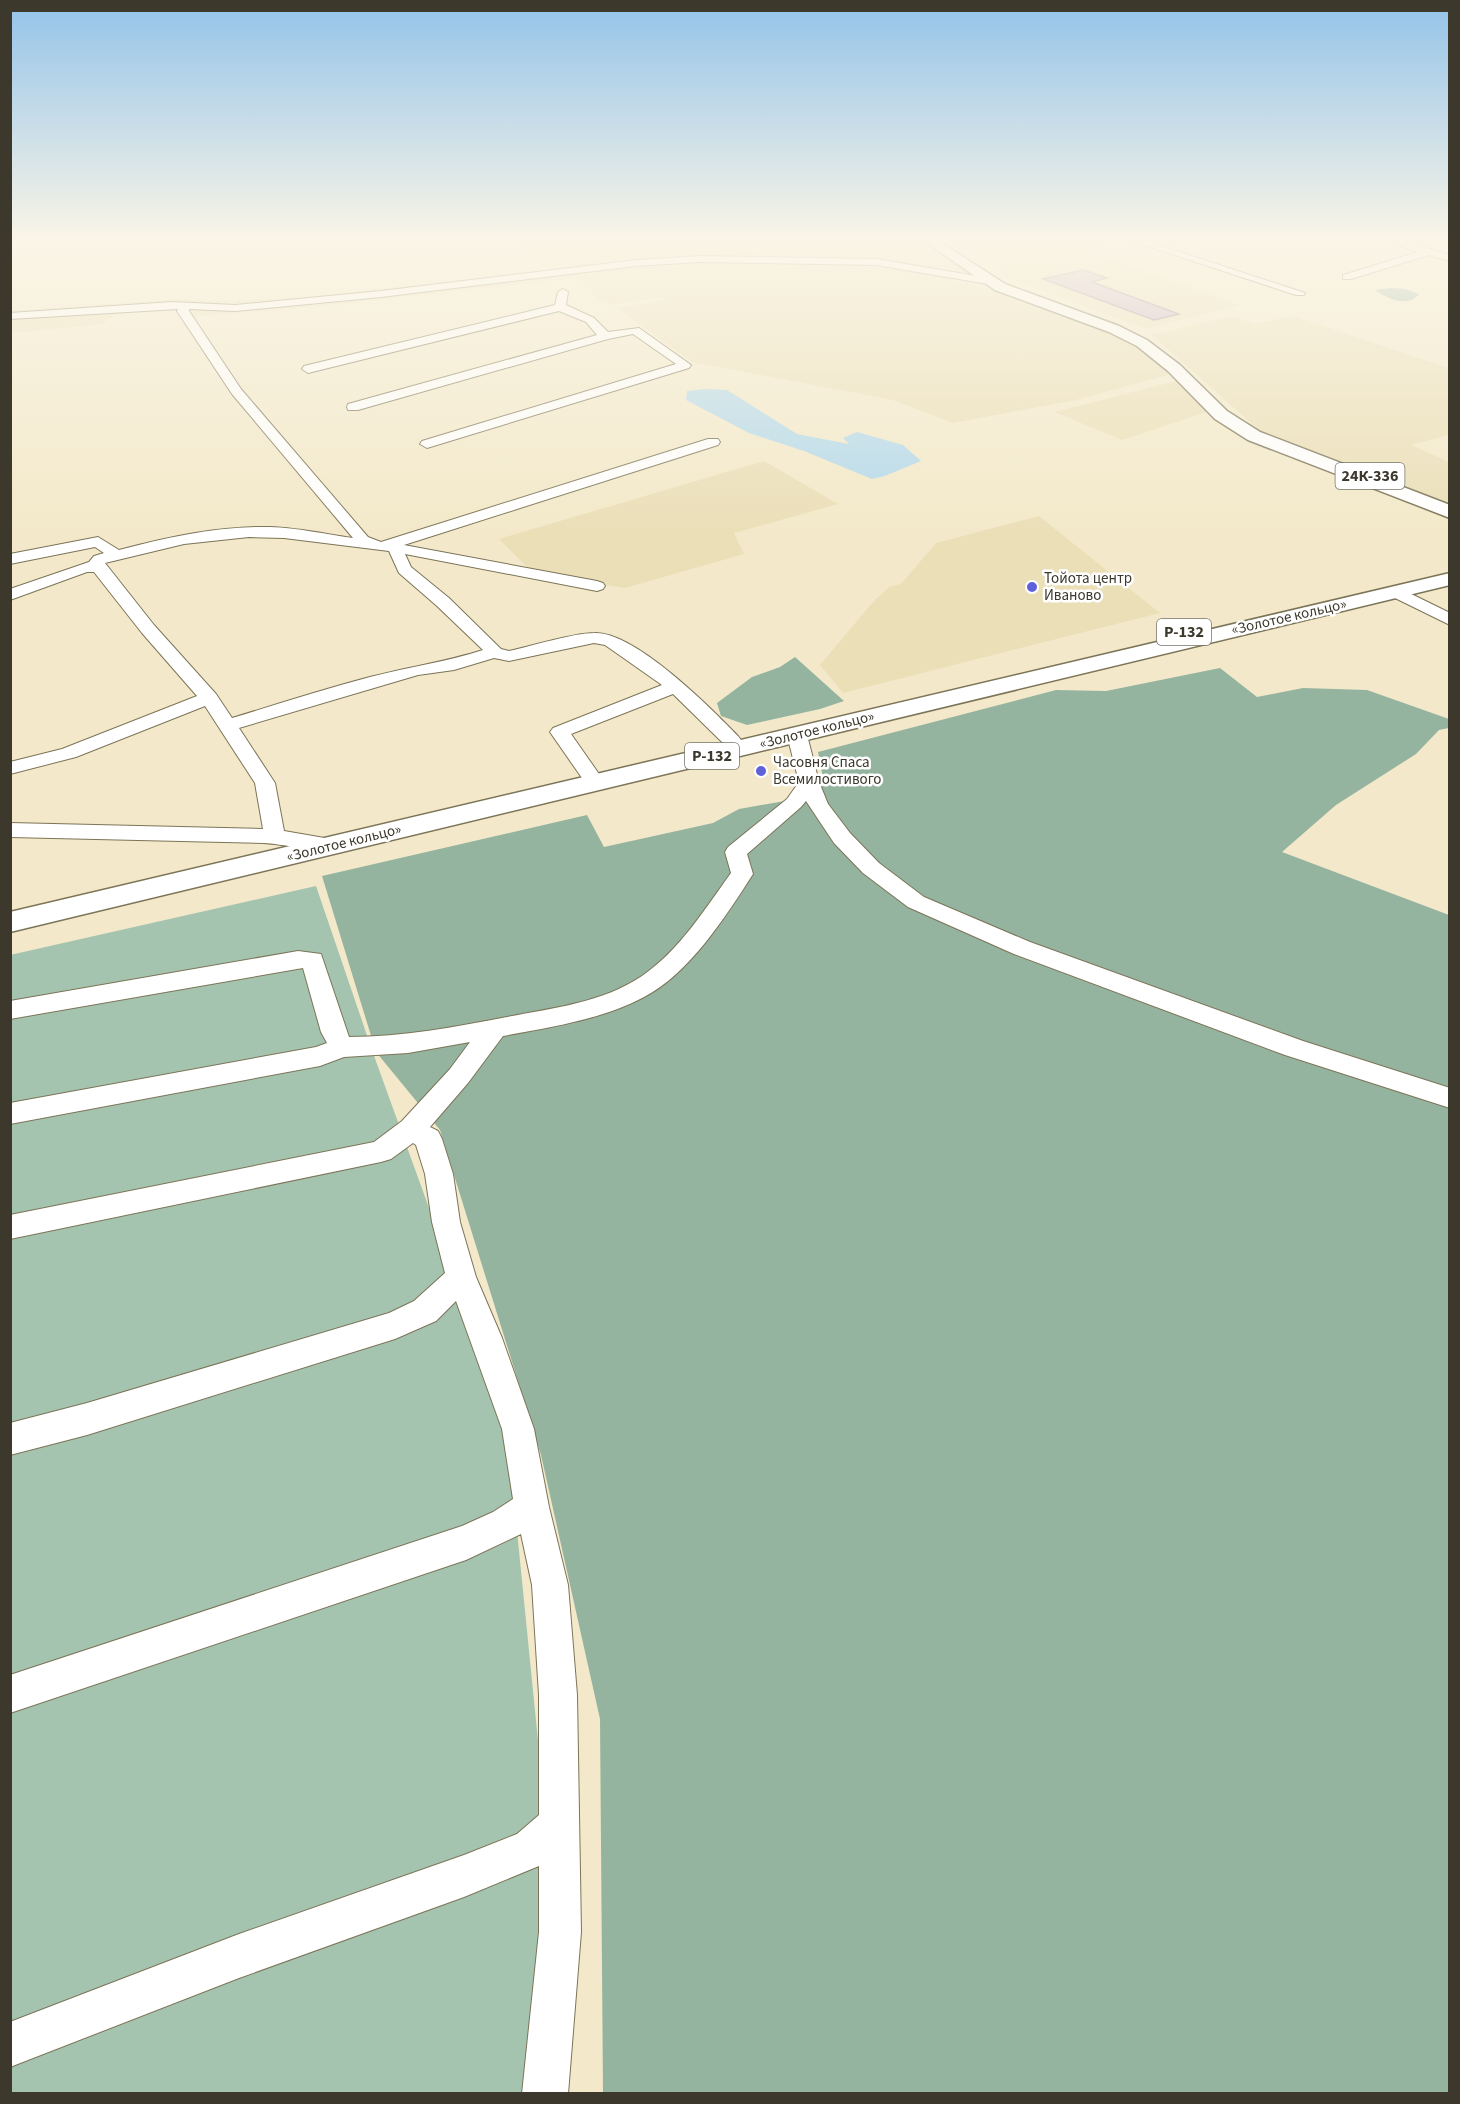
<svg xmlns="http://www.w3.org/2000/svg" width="1460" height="2104" viewBox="0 0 1460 2104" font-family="'Source Sans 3',sans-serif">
	<rect width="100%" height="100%" fill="#f3e9ca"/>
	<!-- built -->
	<path fill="#ebdfb8" d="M 516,238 L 924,238 L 981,278 L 887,261 L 837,258 L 665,261 L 868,263 L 899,267 L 981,287 L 1112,331 L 1151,351 L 1175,373 L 1076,400 L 953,423 L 893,400 L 692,362 L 617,308 L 665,300 L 662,297 L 610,305 L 599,300 L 579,278 L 320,306 L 179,318 L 179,308 L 119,312 L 102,324 L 11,333 L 11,311 L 178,299 L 222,301 L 295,298 L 571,268 L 567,264 L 543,267 Z
		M 1071,246 L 1240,305 L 1146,329 L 1007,278 L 971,249 Z
		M 1232,316 L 1255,324 L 1293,316 L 1449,368 L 1449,435 L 1411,445 L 1449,462 L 1449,504 L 1261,432 L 1152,335 Z
		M 1184,379 L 1213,410 L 1122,440 L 1055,412 Z
		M 764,461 L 838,504 L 734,533 L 744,554 L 625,588 L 532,572 L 499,539 Z
		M 1039,516 L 1160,613 L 843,693 L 820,665 L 873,602 L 889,587 L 901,584 L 936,543 Z"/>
	<!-- green -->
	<path fill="#a4c4af" d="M 316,886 L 373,1053 L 506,1421 L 554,1900 L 536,2093 L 11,2093 L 10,955 Z"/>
	<!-- forest -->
	<path fill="#94b49f" d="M 1391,288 L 1405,289 L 1419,294 C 1409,308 1387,299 1375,290 Z
		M 795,657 L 844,701 L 820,709 L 747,725 L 721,716 L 717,703 L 752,677 L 780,667 Z
		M 1220,668 L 1257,697 L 1303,688 L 1367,690 L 1449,719 L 1449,728 L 1439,730 L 1416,754 L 1336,805 L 1282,852 L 1449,915 L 1449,2093 L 603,2093 L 600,1719 L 541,1455 L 440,1130 L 376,1052 L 322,876 L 587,815 L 604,847 L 713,823 L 739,809 L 807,797 L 823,778 L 818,752 L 1056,690 L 1106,691 Z"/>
	<!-- water -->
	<path fill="#b4d9eb" d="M 705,389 L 727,390 L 797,434 L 849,444 L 843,438 L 857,432 L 903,445 L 921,461 L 885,476 L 872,479 L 804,451 L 749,433 L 686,400 L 687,391 Z"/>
	<!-- building -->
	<path fill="#c8b1ca" stroke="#9b859c" stroke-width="1.5" d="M 1083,270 L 1107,278 L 1092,282 L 1179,314 L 1154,320 L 1043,279 Z"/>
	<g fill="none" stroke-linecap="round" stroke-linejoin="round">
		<!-- minor casing -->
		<g stroke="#7c7457" stroke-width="2">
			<path id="minor" d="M 935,238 L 1102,238 L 1097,241 L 938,243 L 935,242 Z
				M 1123,238 L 1137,238 L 1305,293 L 1304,295 L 1296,295 Z
				M 1392,238 L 1403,238 L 1407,242 L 1450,255 L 1450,261 L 1429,255 L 1351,279 L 1343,279 L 1343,275 L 1418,252 L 1401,246 Z
				M 699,256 L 876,259 L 988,278 L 993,281 L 988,284 L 876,265 L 699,262 L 636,266 L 381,297 L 235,311 L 189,309 L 189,311 L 241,389 L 368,537 L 381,542 L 708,439 L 718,439 L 720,442 L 718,445 L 404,545 L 597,581 L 603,583 L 605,586 L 603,589 L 597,591 L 405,554 L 411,567 L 449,598 L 501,649 L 509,651 C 533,646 572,633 595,633 C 635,632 710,707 738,736 L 741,740 L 738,744 L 724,744 L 673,694 L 571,734 L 599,774 L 596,778 L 582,778 L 550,732 L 553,728 L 662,685 L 605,645 L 594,643 L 509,661 L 494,658 L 454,670 L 418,675 L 239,728 L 275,783 L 284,831 L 342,841 L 345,846 L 342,851 C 329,854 282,844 264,843 L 10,837 L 10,823 L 263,829 L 255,783 L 205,706 L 76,757 L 10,774 L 10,762 L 62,749 L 197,696 L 142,633 L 94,572 L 87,572 L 10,600 L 10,589 L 89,562 L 94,556 L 104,553 L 95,547 L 10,564 L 10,554 L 98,537 L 119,550 C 168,537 219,526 270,527 C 298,528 325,534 353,538 L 232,394 L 177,311 L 178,309 L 10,319 L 10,313 L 172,302 L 235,305 L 381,291 L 636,260 ZM 249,537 L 284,538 L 389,551 L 399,573 L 437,606 L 483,650 C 446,662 408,667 370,677 C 324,689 278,704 232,718 L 216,694 L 154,625 L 105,563 L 184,544 Z
				M 563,289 L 568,292 L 566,305 L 594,318 L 608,332 L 639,328 L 691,365 L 689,368 L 427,448 L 420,444 L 422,441 L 676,364 L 633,334 L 608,339 L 358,410 L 348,410 L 347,407 L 348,404 L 597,335 L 586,322 L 559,311 L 308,373 L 302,369 L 304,366 L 555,305 L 558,292 Z
				M 1399,588 L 1450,613 L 1450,625 L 1393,597 L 1391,593 L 1393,589 Z
				M 797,729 L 804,731 L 807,735 L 819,782 L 828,804 L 850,833 L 879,863 L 924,897 L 1030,942 L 1303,1041 L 1450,1088 L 1450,1108 L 1285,1055 L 1014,954 L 908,907 L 863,873 L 834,843 L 806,801 L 801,807 L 747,854 L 753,874 C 726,916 689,974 644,997 C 601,1020 550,1027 503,1036 L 468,1083 L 430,1127 L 438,1131 L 442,1139 L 453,1174 L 460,1222 L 476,1277 L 502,1338 L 534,1429 L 549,1507 L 568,1585 L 577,1695 L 581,1932 L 568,2094 L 522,2094 L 539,1932 L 539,1866 L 464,1897 L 239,1978 L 10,2067 L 10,2022 L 239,1934 L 464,1855 L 517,1834 L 539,1815 L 539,1695 L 532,1585 L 521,1534 L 466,1560 L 10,1713 L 10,1675 L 462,1526 L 493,1512 L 513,1499 L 502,1429 L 456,1301 L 436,1321 L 395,1339 L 87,1435 L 10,1455 L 10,1423 L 87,1403 L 389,1313 L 414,1301 L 445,1273 L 432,1222 L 425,1174 L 416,1145 L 413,1143 L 391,1159 L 381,1162 L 10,1239 L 10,1215 L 374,1142 L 402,1121 L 450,1069 L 470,1042 L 408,1053 L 344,1057 L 320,1066 L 10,1124 L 10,1103 L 316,1047 L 327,1043 L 321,1032 L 303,968 L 10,1019 L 10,1001 L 298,951 L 321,954 L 349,1037 C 403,1037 455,1027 507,1017 C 553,1008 602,1003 642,976 C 679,951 705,909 731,873 L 725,852 L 728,847 L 787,799 L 799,782 L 787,735 L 790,731 Z"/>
		</g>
		<!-- major casing -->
		<g stroke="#7c7457" stroke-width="3">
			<path id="major" d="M 920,238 L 934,238 L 1005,284 L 1119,326 L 1147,340 L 1180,365 L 1227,411 L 1260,432 L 1450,505 L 1450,518 L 1248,440 L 1215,419 L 1168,371 L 1137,346 L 1109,332 L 995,290 Z"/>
		</g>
		<!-- highway casing -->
		<g stroke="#7c7457" stroke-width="3">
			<path id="highway" d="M 1450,573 L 1450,585 L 10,932 L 10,912 Z"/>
		</g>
		<!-- minor -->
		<use href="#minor" fill="#fff" fill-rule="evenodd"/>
		<!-- major -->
		<use href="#major" fill="#fff" fill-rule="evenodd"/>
		<!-- highway -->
		<use href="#highway" fill="#fff" fill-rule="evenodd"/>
	</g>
	<!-- sky -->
	<linearGradient id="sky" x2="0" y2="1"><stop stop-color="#93c3e9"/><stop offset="0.45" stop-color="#faf5e7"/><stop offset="1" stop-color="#faf5e7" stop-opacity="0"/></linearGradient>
	<rect width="1460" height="532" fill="url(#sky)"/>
	<!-- markers -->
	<g fill="#5e61d9" stroke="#fff" stroke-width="2">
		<circle cx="1032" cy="587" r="6"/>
		<circle cx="761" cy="771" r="6"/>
	</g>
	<g text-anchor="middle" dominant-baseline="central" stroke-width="5" stroke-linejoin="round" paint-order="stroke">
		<!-- far-poi labels -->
		<g font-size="15" fill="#3c382c" stroke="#fff" text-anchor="start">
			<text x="1044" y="578">Тойота центр<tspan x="1044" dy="17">Иваново</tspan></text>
			<text x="773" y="762">Часовня Спаса<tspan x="773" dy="17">Всемилостивого</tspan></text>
		</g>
		<!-- far-street labels -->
		<g font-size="15" fill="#3c382c" stroke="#fff">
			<text transform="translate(1289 617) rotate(-13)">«Золотое кольцо»</text>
			<text transform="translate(817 730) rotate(-14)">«Золотое кольцо»</text>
			<text transform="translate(344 843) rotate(-14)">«Золотое кольцо»</text>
		</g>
		<!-- shield labels -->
		<g fill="#fff" stroke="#76746b" stroke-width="1.5">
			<rect x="1335.5" y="463" width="69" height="26" rx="4.5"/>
			<rect x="1157" y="619" width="54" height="26" rx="4.5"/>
			<rect x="685" y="743" width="54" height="26" rx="4.5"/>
		</g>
		<g font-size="16" font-weight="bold" fill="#3c382c">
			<text x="1370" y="476">24К-336</text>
			<text x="1184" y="632">Р-132</text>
			<text x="712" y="756">Р-132</text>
		</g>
	</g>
	<!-- border -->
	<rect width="1460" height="2104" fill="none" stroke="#3c382c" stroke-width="24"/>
</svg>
